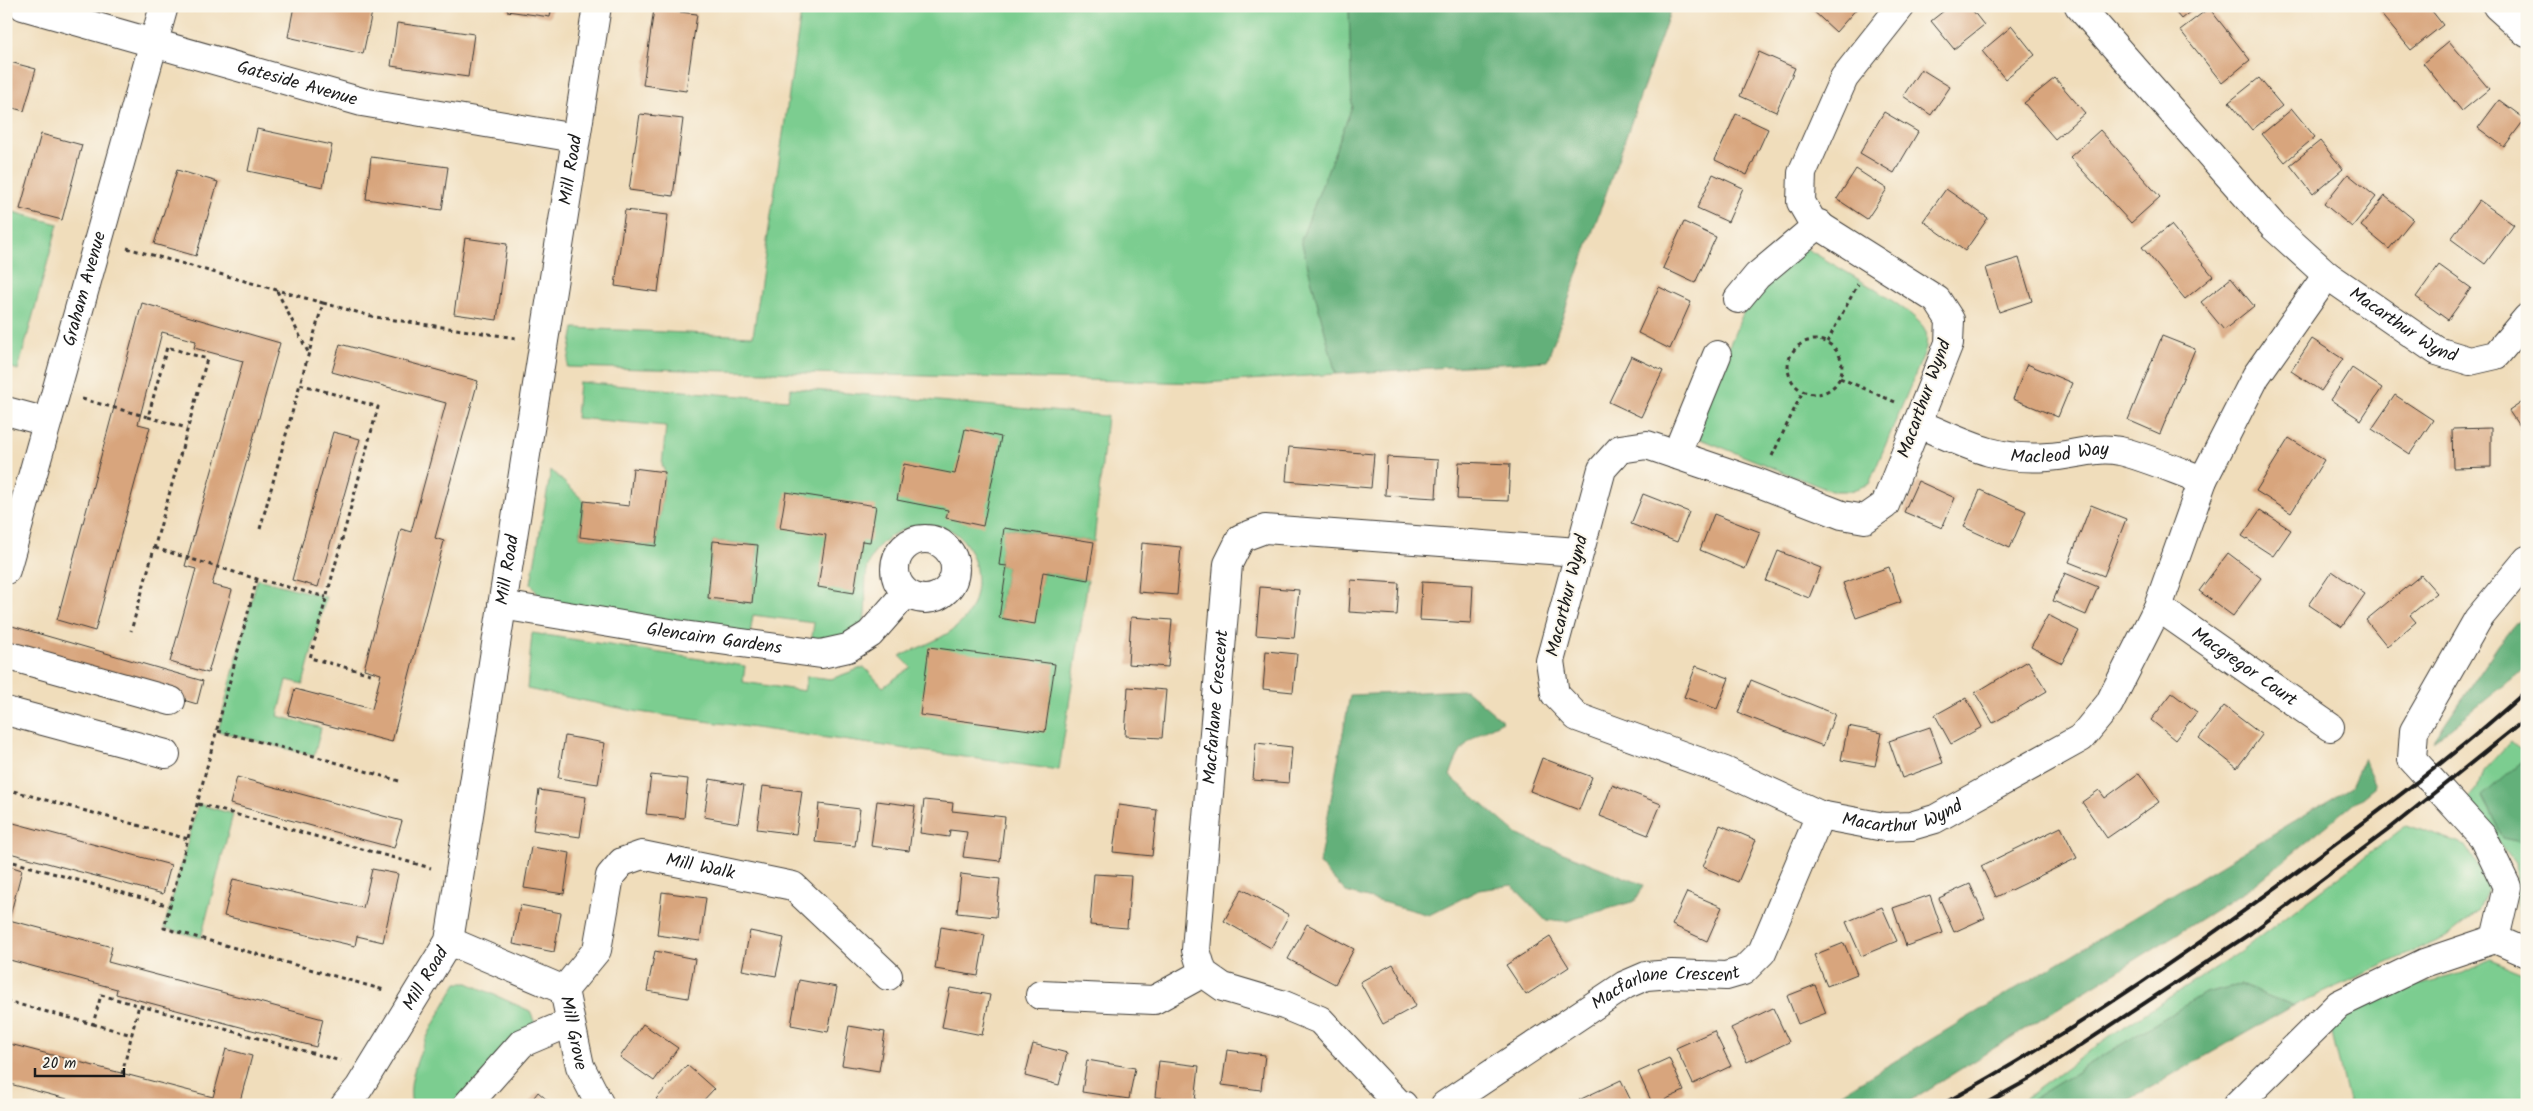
<svg xmlns="http://www.w3.org/2000/svg" width="2533" height="1111" viewBox="0 0 2533 1111" font-family="Kalam,sans-serif">
	<rect width="100%" height="100%" fill="#fbf7ec"/>
	<filter id="ink" filterUnits="userSpaceOnUse"><feTurbulence type="fractalNoise" baseFrequency=".02" numOctaves="2"/><feDisplacementMap in="SourceGraphic" scale="10" xChannelSelector="R" yChannelSelector="G"/><feConvolveMatrix kernelMatrix="1 2 1 2 8 2 1 2 1" color-interpolation-filters="sRGB"/></filter>
	<filter id="wash" filterUnits="userSpaceOnUse"><feTurbulence type="fractalNoise" baseFrequency=".0096" numOctaves="4" result="noise"/><feDisplacementMap in="SourceGraphic" scale="20" xChannelSelector="R" yChannelSelector="G"/><feGaussianBlur stdDeviation="1.12" result="paint"/><feColorMatrix in="noise" values="0 0 0 0 0 0 0 0 0 0 0 0 0 0 0 0 0 1.4 0 .05"/><feComposite in="paint" operator="in"/></filter>
	<g filter="url(#wash)">
		<rect width="100%" height="100%" fill="#f0ddbb"/>
		<!-- green -->
		<path fill="#7bcd90" stroke="#4c7456" fill-rule="evenodd" d="M 802,6 L 1349,6 L 1352,107 L 1301,240 L 1336,374 L 1205,383 L 567,367 L 574,328 L 753,336 Z
			M 6,210 L 58,224 L 18,370 L 6,366 Z
			M 1802,246 C 1826,261 1916,309 1925,330 C 1928,335 1926,343 1926,349 L 1869,484 L 1850,491 L 1831,491 L 1691,435 L 1750,297 Z
			M 579,382 L 788,400 L 791,388 L 1107,416 L 1094,542 L 1005,528 L 999,565 L 1007,566 L 999,618 L 1034,623 L 1043,572 L 1088,580 L 1059,770 L 639,712 L 527,689 L 532,633 L 745,666 L 743,682 L 804,691 L 807,676 L 831,679 L 864,667 L 883,687 L 911,667 L 900,656 C 919,647 946,638 961,623 C 983,601 982,557 959,536 C 938,517 900,525 882,543 C 852,572 876,607 858,636 L 811,644 L 814,623 L 753,615 L 750,635 L 546,601 L 539,597 L 531,583 L 551,470 L 584,501 L 580,537 L 656,546 L 665,472 L 662,465 L 666,426 L 576,418 ZM 713,541 L 758,545 L 752,603 L 708,598 Z
			M 257,579 L 326,597 L 303,684 L 287,680 L 278,716 L 321,728 L 314,756 L 218,731 Z
			M 2510,742 L 2527,753 L 2527,757 L 2482,797 L 2503,838 L 2527,843 L 2527,936 L 2519,930 L 2515,863 L 2466,802 L 2477,789 L 2483,771 Z
			M 198,804 L 233,814 L 201,938 L 164,928 Z
			M 2407,825 L 2466,846 L 2489,885 L 2478,912 L 2446,937 L 2293,1006 L 2240,985 L 2205,993 L 2023,1105 L 2016,1105 L 2110,1036 L 2237,954 Z
			M 2490,959 L 2527,974 L 2527,1105 L 2349,1105 L 2330,1026 L 2364,999 L 2463,973 Z
			M 457,983 L 468,983 L 530,1011 L 540,1036 L 460,1105 L 412,1105 C 403,1070 440,1013 457,983 Z"/>
		<!-- forest -->
		<path fill="#64b07a" stroke="#40664b" d="M 1349,6 L 1672,6 L 1547,361 L 1336,374 L 1301,240 L 1352,107 Z
			M 2527,612 L 2527,667 L 2433,742 L 2499,644 Z
			M 1466,690 L 1503,721 C 1473,736 1460,743 1450,776 L 1518,835 L 1644,885 L 1635,901 L 1567,921 L 1545,920 L 1512,885 L 1479,890 L 1429,915 L 1346,892 L 1319,864 L 1350,695 Z
			M 2527,757 L 2527,843 L 2503,838 L 2482,796 Z
			M 2364,758 L 2375,786 L 2252,887 L 1903,1105 L 1822,1105 L 2351,787 Z
			M 2240,985 L 2293,1006 L 2120,1105 L 2023,1105 L 2205,993 Z"/>
		<g id="blocks">
			<!-- building -->
			<path fill="#d8a57d" d="M 294,6 L 348,6 L 372,12 L 363,54 L 288,37 Z
				M 508,6 L 552,6 L 550,17 L 507,11 Z
				M 1812,6 L 1859,6 L 1836,32 L 1810,8 Z
				M 1950,6 L 1969,6 L 1984,25 L 1954,49 L 1931,21 Z
				M 2170,6 L 2197,6 L 2181,19 Z
				M 2386,6 L 2428,6 L 2443,25 L 2411,50 L 2379,12 Z
				M 2209,8 L 2250,60 L 2222,83 L 2180,30 Z
				M 654,9 L 697,14 L 686,91 L 643,85 Z
				M 397,23 L 474,34 L 468,77 L 391,66 Z
				M 2012,26 L 2035,55 L 2005,79 L 1982,51 Z
				M 2449,41 L 2489,89 L 2462,111 L 2423,63 Z
				M 1759,52 L 1795,68 L 1776,112 L 1740,96 Z
				M 6,61 L 36,69 L 24,111 L 6,106 Z
				M 1921,69 L 1950,87 L 1931,115 L 1903,96 Z
				M 2055,78 L 2085,113 L 2055,139 L 2024,103 Z
				M 2259,78 L 2282,106 L 2252,130 L 2229,102 Z
				M 2499,100 L 2525,119 L 2504,147 L 2478,128 Z
				M 2292,109 L 2315,137 L 2285,162 L 2262,134 Z
				M 1884,112 L 1918,132 L 1894,173 L 1860,153 Z
				M 640,114 L 683,119 L 673,196 L 629,190 Z
				M 1736,114 L 1768,129 L 1747,175 L 1715,160 Z
				M 257,129 L 332,145 L 323,187 L 248,171 Z
				M 2100,130 L 2160,197 L 2131,223 L 2070,157 Z
				M 41,134 L 82,145 L 62,220 L 20,209 Z
				M 2320,141 L 2343,169 L 2313,194 L 2290,165 Z
				M 371,157 L 448,167 L 442,210 L 366,199 Z
				M 1856,169 L 1887,189 L 1867,219 L 1837,199 Z
				M 177,170 L 218,182 L 196,256 L 154,244 Z
				M 1713,174 L 1743,188 L 1728,222 L 1697,208 Z
				M 2348,174 L 2376,197 L 2352,227 L 2324,204 Z
				M 1946,189 L 1988,218 L 1965,251 L 1923,221 Z
				M 2385,196 L 2413,219 L 2389,249 L 2361,226 Z
				M 2479,200 L 2514,225 L 2485,264 L 2451,239 Z
				M 625,210 L 668,215 L 658,292 L 615,286 Z
				M 1684,222 L 1716,237 L 1695,283 L 1663,268 Z
				M 2171,225 L 2213,276 L 2185,299 L 2142,247 Z
				M 465,238 L 507,244 L 497,320 L 454,314 Z
				M 2019,258 L 2032,301 L 1999,312 L 1986,268 Z
				M 2439,265 L 2471,288 L 2448,320 L 2416,297 Z
				M 2231,278 L 2254,306 L 2224,330 L 2201,302 Z
				M 1659,287 L 1691,302 L 1670,349 L 1638,333 Z
				M 142,303 L 280,343 L 212,585 L 232,590 L 208,673 L 170,662 L 196,569 L 185,566 L 243,361 L 194,348 L 196,341 L 162,332 L 138,424 L 150,427 L 95,631 L 57,620 Z
				M 2162,336 L 2195,349 L 2160,434 L 2128,420 Z
				M 2312,339 L 2343,359 L 2321,391 L 2291,371 Z
				M 340,344 L 478,381 L 435,538 L 444,541 L 392,742 L 288,715 L 295,689 L 372,709 L 381,674 L 364,669 L 401,529 L 411,532 L 446,403 L 332,372 Z
				M 1631,356 L 1663,371 L 1641,417 L 1609,402 Z
				M 2027,364 L 2072,383 L 2058,417 L 2013,399 Z
				M 2352,368 L 2382,388 L 2361,420 L 2331,400 Z
				M 2395,395 L 2433,420 L 2410,454 L 2372,429 Z
				M 2527,399 L 2527,438 L 2509,411 Z
				M 2491,428 L 2491,467 L 2453,468 L 2452,429 Z
				M 965,429 L 1001,437 L 983,526 L 946,518 L 948,510 L 897,500 L 904,464 L 955,474 Z
				M 333,432 L 360,439 L 318,587 L 292,580 Z
				M 2289,438 L 2324,460 L 2291,513 L 2256,491 Z
				M 1289,447 L 1374,454 L 1371,488 L 1286,481 Z
				M 1387,457 L 1438,460 L 1436,498 L 1385,495 Z
				M 1459,462 L 1510,464 L 1508,501 L 1457,499 Z
				M 633,468 L 665,472 L 656,546 L 580,537 L 584,501 L 629,506 Z
				M 1918,481 L 1955,498 L 1942,528 L 1904,512 Z
				M 1980,490 L 2026,511 L 2010,548 L 1964,527 Z
				M 786,492 L 876,506 L 870,542 L 862,541 L 854,593 L 818,587 L 826,535 L 780,528 Z
				M 1643,494 L 1689,512 L 1677,542 L 1631,524 Z
				M 2091,505 L 2126,519 L 2104,576 L 2069,562 Z
				M 2260,510 L 2291,530 L 2273,556 L 2242,536 Z
				M 1714,514 L 1760,532 L 1745,569 L 1700,550 Z
				M 1004,528 L 1094,542 L 1088,580 L 1043,572 L 1035,624 L 999,618 L 1007,566 L 999,565 Z
				M 713,541 L 758,545 L 752,603 L 708,598 Z
				M 1142,543 L 1181,547 L 1177,595 L 1138,592 Z
				M 1778,551 L 1821,568 L 1809,598 L 1766,581 Z
				M 2228,553 L 2261,578 L 2233,616 L 2199,591 Z
				M 1889,567 L 1901,602 L 1856,618 L 1843,583 Z
				M 2332,571 L 2365,594 L 2342,627 L 2309,605 Z
				M 2065,573 L 2098,587 L 2086,615 L 2053,601 Z
				M 2421,575 L 2437,593 L 2410,615 L 2416,622 L 2387,646 L 2366,620 Z
				M 1351,580 L 1399,583 L 1397,615 L 1349,612 Z
				M 1422,582 L 1473,585 L 1471,623 L 1420,620 Z
				M 1260,587 L 1299,590 L 1294,638 L 1256,635 Z
				M 2048,615 L 2079,631 L 2062,663 L 2031,647 Z
				M 1131,617 L 1172,620 L 1168,667 L 1128,664 Z
				M 12,626 L 203,681 L 197,704 L 6,648 Z
				M 929,647 L 1055,664 L 1045,732 L 920,715 Z
				M 1266,651 L 1297,654 L 1293,692 L 1263,689 Z
				M 2028,661 L 2047,691 L 1993,723 L 1975,693 Z
				M 1696,666 L 1729,678 L 1717,709 L 1684,697 Z
				M 1751,680 L 1835,714 L 1823,746 L 1738,713 Z
				M 1128,687 L 1166,690 L 1162,738 L 1125,736 Z
				M 2172,693 L 2197,712 L 2175,740 L 2151,720 Z
				M 1966,698 L 1982,727 L 1951,744 L 1935,715 Z
				M 2224,706 L 2262,735 L 2237,768 L 2199,738 Z
				M 1848,726 L 1882,733 L 1875,766 L 1841,760 Z
				M 1930,727 L 1943,763 L 1902,778 L 1889,741 Z
				M 565,736 L 605,743 L 598,784 L 558,778 Z
				M 1256,743 L 1292,747 L 1289,783 L 1253,780 Z
				M 1542,758 L 1592,777 L 1579,810 L 1530,791 Z
				M 2139,773 L 2159,802 L 2107,838 L 2082,802 L 2099,790 L 2105,798 Z
				M 651,775 L 688,779 L 684,818 L 646,814 Z
				M 237,777 L 402,821 L 394,848 L 230,804 Z
				M 710,779 L 744,785 L 738,823 L 704,817 Z
				M 1612,785 L 1661,804 L 1648,835 L 1600,816 Z
				M 763,786 L 802,791 L 796,834 L 757,829 Z
				M 539,790 L 586,797 L 580,837 L 533,830 Z
				M 924,800 L 953,803 L 952,811 L 1005,817 L 1000,861 L 963,857 L 967,832 L 950,830 L 949,837 L 920,833 Z
				M 877,801 L 915,806 L 909,851 L 871,846 Z
				M 819,804 L 860,809 L 855,846 L 815,842 Z
				M 1119,805 L 1157,810 L 1152,856 L 1113,852 Z
				M 6,821 L 171,865 L 163,894 L 6,852 Z
				M 1720,825 L 1756,840 L 1738,882 L 1703,867 Z
				M 2061,827 L 2077,858 L 1996,897 L 1981,866 Z
				M 531,847 L 570,853 L 564,894 L 524,888 Z
				M 6,865 L 22,870 L 9,920 L 112,947 L 108,962 L 323,1019 L 316,1047 L 116,994 L 117,989 L 6,959 Z
				M 372,869 L 398,874 L 383,942 L 357,936 L 355,946 L 224,916 L 233,879 L 363,908 Z
				M 961,874 L 1000,879 L 996,917 L 957,913 Z
				M 1094,874 L 1131,876 L 1127,928 L 1090,925 Z
				M 1970,884 L 1985,918 L 1954,932 L 1939,898 Z
				M 1242,889 L 1289,915 L 1271,948 L 1224,921 Z
				M 662,892 L 706,898 L 700,941 L 657,935 Z
				M 1687,892 L 1722,907 L 1707,941 L 1672,925 Z
				M 1930,895 L 1943,933 L 1906,946 L 1893,908 Z
				M 520,905 L 561,913 L 554,952 L 513,944 Z
				M 1882,907 L 1897,941 L 1861,956 L 1846,922 Z
				M 1307,924 L 1354,949 L 1335,984 L 1288,959 Z
				M 941,927 L 985,935 L 978,976 L 935,969 Z
				M 750,931 L 784,938 L 776,976 L 742,970 Z
				M 1550,937 L 1569,967 L 1526,995 L 1506,965 Z
				M 1844,943 L 1857,974 L 1827,986 L 1814,955 Z
				M 655,951 L 695,959 L 688,998 L 647,991 Z
				M 1393,964 L 1416,1006 L 1383,1024 L 1360,982 Z
				M 799,980 L 837,987 L 828,1032 L 791,1025 Z
				M 1815,985 L 1826,1013 L 1798,1024 L 1787,996 Z
				M 950,988 L 990,995 L 982,1035 L 942,1027 Z
				M 1773,1008 L 1789,1042 L 1747,1062 L 1731,1028 Z
				M 643,1024 L 678,1048 L 654,1081 L 620,1057 Z
				M 849,1026 L 885,1032 L 879,1071 L 842,1065 Z
				M 1714,1031 L 1731,1066 L 1693,1084 L 1676,1048 Z
				M 6,1043 L 213,1097 L 226,1049 L 252,1056 L 239,1105 L 90,1105 L 6,1083 Z
				M 1033,1044 L 1067,1053 L 1059,1085 L 1025,1076 Z
				M 1227,1050 L 1265,1055 L 1261,1090 L 1222,1085 Z
				M 1669,1058 L 1684,1091 L 1653,1105 L 1638,1072 Z
				M 1087,1060 L 1135,1068 L 1129,1099 L 1082,1092 Z
				M 1159,1061 L 1199,1066 L 1195,1101 L 1155,1097 Z
				M 687,1065 L 714,1089 L 699,1105 L 663,1105 L 656,1099 Z
				M 1621,1080 L 1633,1105 L 1582,1105 L 1579,1100 Z
				M 538,1092 L 553,1105 L 528,1105 Z"/>
		</g>
	</g>
	<g filter="url(#ink)">
		<use href="#blocks" fill-opacity="0" stroke="#3c3934" stroke-width="1"/>
		<g fill="none" stroke-linecap="round" stroke-linejoin="round">
			<!-- minor casing -->
			<g stroke="#3c3934" stroke-width="30">
				<g id="minor">
					<path id="s1" d="M 23,6 L 362,102 L 575,138"/>
					<path id="s2" d="M 1901,6 L 1844,78 L 1802,173 L 1801,202 L 1812,221 L 1937,300 L 1950,320 L 1949,343 L 1885,505 L 1865,519 L 1842,515 L 1759,483 L 1647,445 L 1620,449 L 1602,469 L 1550,661 L 1555,694 L 1577,717 L 1725,771 L 1820,815 L 1884,827 L 1911,826 L 1935,819 L 2081,738 L 2109,704 L 2158,607 L 2203,480 L 2256,376 L 2327,275"/>
					<path id="s3" d="M 2079,6 L 2274,227 L 2327,275 L 2437,351 L 2470,361 L 2496,355 L 2527,318"/>
					<path d="M 2497,6 L 2527,33"/>
					<path d="M 1738,299 L 1757,276 L 1819,224"/>
					<path d="M 6,411 L 47,422"/>
					<path id="s4" d="M 1917,423 C 1966,444 1994,461 2048,457 C 2073,456 2094,446 2120,451 C 2146,457 2177,471 2203,480"/>
					<path d="M 1676,455 L 1717,355"/>
					<circle cx="925" cy="569" r="30"/>
					<path id="s5" d="M 6,570 L 164,6"/>
					<path id="s6" d="M 502,605 L 676,634 L 821,654 L 848,648 L 870,634 L 906,593"/>
					<path id="s7" d="M 2158,607 L 2330,727"/>
					<path d="M 6,655 L 171,701"/>
					<path d="M 6,711 L 166,754"/>
					<path d="M 2495,939 L 2527,953"/>
					<path id="s8" d="M 449,941 L 564,990 L 580,1066 L 600,1105"/>
					<path id="s9" d="M 564,990 L 597,950 L 610,876 L 622,862 L 642,855 L 793,886 L 888,976"/>
					<path d="M 1040,995 L 1154,1000 L 1203,973"/>
					<path id="s10" d="M 345,1105 L 359,1088 L 449,941 L 597,6"/>
					<path d="M 467,1105 L 522,1043 L 569,1023"/>
					<path id="s11" d="M 1403,1105 L 1398,1103 L 1320,1020 L 1284,1005 L 1223,987 L 1203,973 L 1196,950 L 1228,564 L 1241,538 L 1265,529 L 1578,552"/>
					<path id="s12" d="M 1445,1105 L 1625,985 L 1646,976 L 1672,974 L 1726,976 L 1743,971 L 1762,952 L 1820,815"/>
					<path d="M 2237,1105 L 2339,1004 L 2424,963 L 2495,939 L 2507,887 L 2483,837 L 2412,759 L 2414,731 L 2478,619 L 2527,560"/>
				</g>
			</g>
			<!-- path -->
			<path stroke="#3c3934" stroke-width="3" stroke-dasharray="4 4" stroke-linecap="butt" d="M 127,248 L 323,303 L 300,384 L 378,407 L 310,658 L 371,674
				M 277,291 L 309,354
				M 323,303 L 375,317 L 516,338
				M1788 367a27 27 0 1 1 54 0a27 27 0 1 1-54 0Z
				M 1827,342 L 1858,284
				M 1840,378 L 1895,402
				M 82,399 L 148,417 L 167,347 L 207,359 L 131,631
				M 148,417 L 187,428
				M 1772,456 L 1803,391
				M 260,529 L 300,384
				M 155,548 L 257,579 L 326,597
				M 257,579 L 164,928 L 384,990
				M 218,731 L 314,756 L 399,781
				M 6,789 L 188,839
				M 198,804 L 431,868
				M 6,860 L 170,906
				M 6,1001 L 93,1024 L 101,995 L 341,1061
				M 93,1024 L 132,1035
				M 122,1074 L 139,1005"/>
			<!-- minor -->
			<use href="#minor" stroke="#fff" stroke-width="28"/>
			<!-- rail -->
			<path stroke="#1c1c1c" stroke-width="4" d="M 1941,1105 C 2078,1030 2207,940 2332,846 C 2398,797 2466,746 2527,690
				M 1983,1105 L 2028,1080 L 2251,933 L 2388,830 L 2527,718"/>
		</g>
	</g>
	<g text-anchor="middle" dominant-baseline="central" stroke-width="4" stroke-linejoin="round" paint-order="stroke">
		<!-- street labels -->
		<g font-size="18" fill="#1c1c1c" stroke="#fbf7ec">
			<text stroke="none"><textPath href="#s1" startOffset="285">Gateside Avenue</textPath></text>
			<text stroke="none"><textPath href="#s10" startOffset="975">Mill Road</textPath></text>
			<text stroke="none"><textPath href="#s5" startOffset="292">Graham Avenue</textPath></text>
			<text stroke="none"><textPath href="#s3" startOffset="458">Macarthur Wynd</textPath></text>
			<text transform="translate(1925 399) rotate(-70)">Macarthur Wynd</text>
			<text stroke="none"><textPath href="#s4" startOffset="149">Macleod Way</textPath></text>
			<text stroke="none"><textPath href="#s10" startOffset="570">Mill Road</textPath></text>
			<text transform="translate(1568 596) rotate(-76)">Macarthur Wynd</text>
			<text stroke="none"><textPath href="#s6" startOffset="215">Glencairn Gardens</textPath></text>
			<text stroke="none"><textPath href="#s7" startOffset="105">Macgregor Court</textPath></text>
			<text stroke="none"><textPath href="#s11" startOffset="514">Macfarlane Crescent</textPath></text>
			<text stroke="none"><textPath href="#s2" startOffset="1536">Macarthur Wynd</textPath></text>
			<text stroke="none"><textPath href="#s9" startOffset="226">Mill Walk</textPath></text>
			<text stroke="none"><textPath href="#s10" startOffset="150">Mill Road</textPath></text>
			<text stroke="none"><textPath href="#s12" startOffset="256">Macfarlane Crescent</textPath></text>
			<text stroke="none"><textPath href="#s8" startOffset="169">Mill Grove</textPath></text>
		</g>
	</g>
	<!-- margin -->
	<rect width="2533" height="1111" fill="none" stroke="#fbf7ec" stroke-width="25"/>
	<!-- scale -->
	<path d="M35 1068v8h89v-8" fill="none" stroke="#1c1c1c" stroke-width="2.5"/>
	<text x="42" y="1068" font-size="15" fill="#1c1c1c" stroke="#fbf7ec" stroke-width="4" paint-order="stroke">20 m</text>
</svg>
